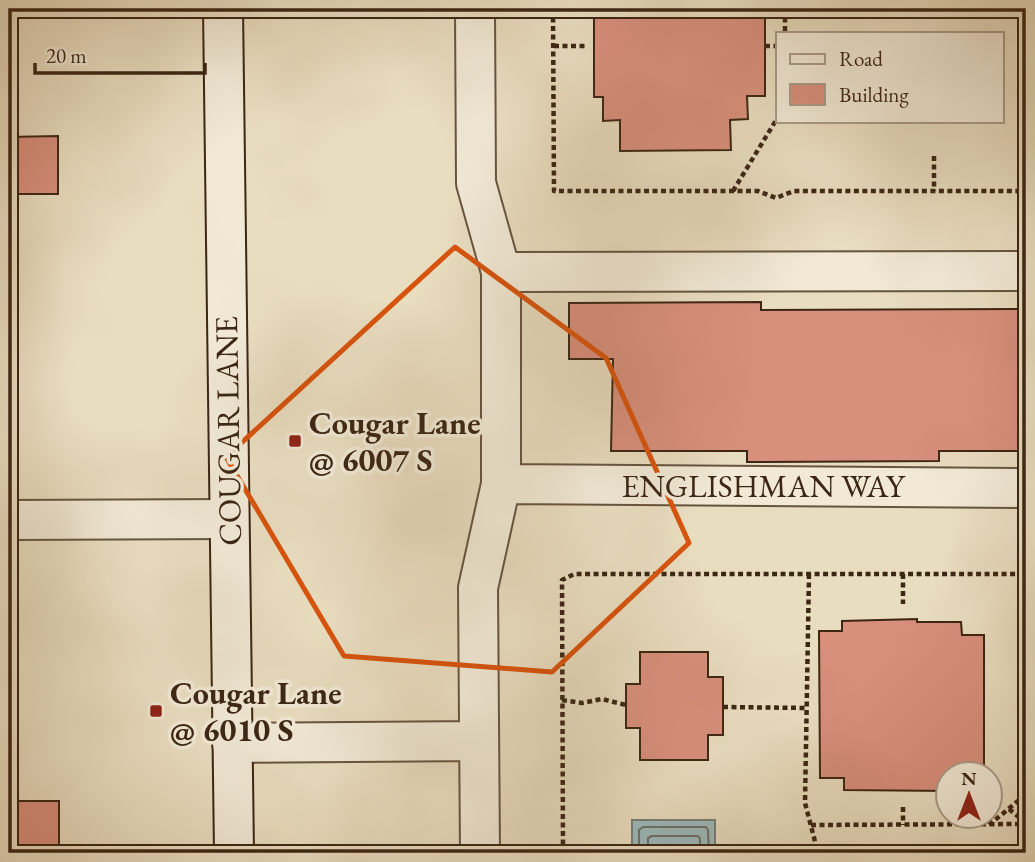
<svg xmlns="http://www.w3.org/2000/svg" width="1035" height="862" viewBox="0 0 1035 862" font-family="'EB Garamond',serif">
	<rect width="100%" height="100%" fill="#e9ddc0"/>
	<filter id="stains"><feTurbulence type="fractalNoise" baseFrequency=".00286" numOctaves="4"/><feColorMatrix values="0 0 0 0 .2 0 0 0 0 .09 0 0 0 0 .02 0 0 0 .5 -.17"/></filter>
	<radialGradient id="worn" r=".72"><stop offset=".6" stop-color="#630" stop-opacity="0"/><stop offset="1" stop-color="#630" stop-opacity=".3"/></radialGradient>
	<!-- water -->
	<path fill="#9cb9bc" stroke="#767e79" stroke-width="2" d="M 632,820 L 715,820 L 715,853 L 632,853 Z"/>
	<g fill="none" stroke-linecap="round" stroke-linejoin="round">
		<!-- shore -->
		<path stroke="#6c7068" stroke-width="2" d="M 639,853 L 639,830 L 643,827 L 706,827 L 708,830 L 709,853
			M 648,853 L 648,838 L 652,836 L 698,836 L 700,839 L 700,853"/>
	</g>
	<!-- building -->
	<path fill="#d88f7c" stroke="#3c2614" stroke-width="2" d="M 594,9 L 765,9 L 765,96 L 747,96 L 748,119 L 730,120 L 731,150 L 620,151 L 620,120 L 603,121 L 603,97 L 594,97 Z
		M 58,136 L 58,194 L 9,194 L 9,137 Z
		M 761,302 L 761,310 L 1026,309 L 1026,451 L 939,451 L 939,461 L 747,462 L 747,451 L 611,451 L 613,359 L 569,359 L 569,303 Z
		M 917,619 L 917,622 L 961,622 L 962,635 L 984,635 L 984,774 L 948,774 L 948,791 L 844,790 L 844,778 L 820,778 L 819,631 L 842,631 L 842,621 Z
		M 640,652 L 708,652 L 708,677 L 723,677 L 723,735 L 708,735 L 708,760 L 640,760 L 640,728 L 626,728 L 626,684 L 640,684 Z
		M 9,801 L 59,801 L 59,853 L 9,853 Z"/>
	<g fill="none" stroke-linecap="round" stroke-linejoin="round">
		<!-- minor casing -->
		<g stroke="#67543f" stroke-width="42">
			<path id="minor" d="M 475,9 L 476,183 L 501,272 L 501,484 L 478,588 L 480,853
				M 501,272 L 1026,271
				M 501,484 L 1026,488
				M 9,520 L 229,519
				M 232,743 L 479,741"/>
		</g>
		<!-- secondary casing -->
		<g stroke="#3c2614" stroke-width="42">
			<path id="secondary" d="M 223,9 L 234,853"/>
		</g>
		<!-- path -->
		<path stroke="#3c2614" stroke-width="4.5" stroke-dasharray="5 3.5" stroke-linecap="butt" d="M 553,9 L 554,191 L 758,191 L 776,198 L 794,191 L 1026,191
			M 785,9 L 785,33
			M 554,46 L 587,46
			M 765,46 L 778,46
			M 934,156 L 934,191
			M 733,191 L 778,117
			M 809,574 L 805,803 L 818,853
			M 903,574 L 903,604
			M 562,700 L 582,703 L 602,699 L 626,705
			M 723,707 L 808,708
			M 903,807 L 903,825
			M 1009,809 L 1026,823
			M 811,825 L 1026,824
			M 989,825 L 1024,796 L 1025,574
			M 563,853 L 562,580 L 574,574 L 1026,574"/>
		<!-- minor -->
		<use href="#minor" stroke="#f1e9d6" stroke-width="38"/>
		<!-- secondary -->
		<use href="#secondary" stroke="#f1e9d6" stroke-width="38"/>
	</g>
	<!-- marked area -->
	<path fill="none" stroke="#d7540d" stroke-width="5" stroke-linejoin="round" d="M 455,247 L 606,358 L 689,543 L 552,672 L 344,656 L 226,457 Z"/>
	<!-- markers -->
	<g fill="#8f2418" stroke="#f1e9d6" stroke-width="2.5">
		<rect x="288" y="434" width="14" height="14" rx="3.5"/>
		<rect x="149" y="704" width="14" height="14" rx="3.5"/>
	</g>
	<g text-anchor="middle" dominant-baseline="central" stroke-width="7" stroke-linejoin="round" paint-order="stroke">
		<!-- poi labels -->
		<g font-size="32" font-weight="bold" fill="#3c2614" stroke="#f1e9d6" text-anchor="start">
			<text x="309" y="423">Cougar Lane<tspan x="309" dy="37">@ 6007 S</tspan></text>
			<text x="170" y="693">Cougar Lane<tspan x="170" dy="37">@ 6010 S</tspan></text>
		</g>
		<!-- street labels -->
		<g font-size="32" fill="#3c2614" stroke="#f1e9d6">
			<text transform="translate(228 431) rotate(-91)">COUGAR LANE</text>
			<text x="763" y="486">ENGLISHMAN WAY</text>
		</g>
	</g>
	<!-- margin -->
	<rect width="1035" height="862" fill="none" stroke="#e9ddc0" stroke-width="35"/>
	<rect x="10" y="10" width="1014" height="841" fill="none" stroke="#3c2614" stroke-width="3.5"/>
	<rect x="18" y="18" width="1000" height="827" fill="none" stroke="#3c2614" stroke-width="2"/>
	<!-- legend -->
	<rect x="776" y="32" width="228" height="91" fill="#f1e9d6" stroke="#a99b88" stroke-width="2"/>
	<rect x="790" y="54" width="35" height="10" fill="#f1e9d6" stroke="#a99b88" stroke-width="2"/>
	<text x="839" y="66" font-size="21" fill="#3c2614">Road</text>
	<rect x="790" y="84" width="35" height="21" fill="#d88f7c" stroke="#a99b88" stroke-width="2"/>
	<text x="839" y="102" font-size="21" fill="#3c2614">Building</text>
	<!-- north arrow -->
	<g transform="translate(969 795)"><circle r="33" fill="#f1e9d6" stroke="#a99b88" stroke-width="2"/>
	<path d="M0-5L12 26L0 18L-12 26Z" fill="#8f2418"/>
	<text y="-10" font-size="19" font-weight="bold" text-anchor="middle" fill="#3c2614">N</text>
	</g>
	<!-- scale -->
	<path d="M35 63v10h170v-10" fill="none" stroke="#3c2614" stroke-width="3.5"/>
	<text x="46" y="63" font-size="21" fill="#3c2614" stroke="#f1e9d6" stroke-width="5" paint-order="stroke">20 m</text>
	<rect width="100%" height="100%" filter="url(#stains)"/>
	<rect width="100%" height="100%" fill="url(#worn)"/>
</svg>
